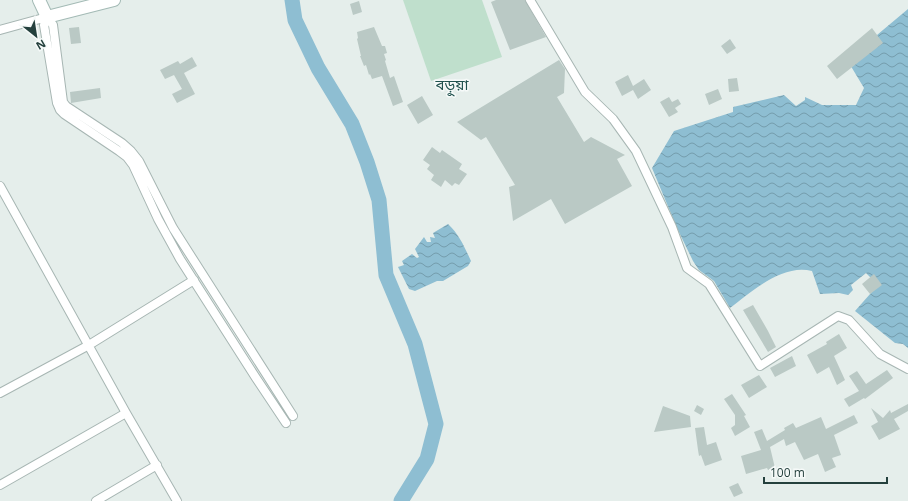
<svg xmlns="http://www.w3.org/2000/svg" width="908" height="501" viewBox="0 0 908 501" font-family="'Open Sans','Noto Sans Bengali',sans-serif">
	<defs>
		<pattern id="water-waves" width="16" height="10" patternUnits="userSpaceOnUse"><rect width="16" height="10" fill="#8ebed2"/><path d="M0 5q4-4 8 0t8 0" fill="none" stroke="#749cac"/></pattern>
	</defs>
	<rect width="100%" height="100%" fill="#e5eeeb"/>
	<!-- park -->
	<path fill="#bfdfcc" d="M 403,0 L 482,0 L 502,57 L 431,81 Z"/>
	<!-- water -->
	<path fill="url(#water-waves)" d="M 908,9 L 908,348 L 903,344 L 895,343 L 855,311 L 878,285 L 866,273 L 851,285 L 853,290 L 848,295 L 839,293 L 820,294 L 812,271 C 783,263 751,292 730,308 L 714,281 L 699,270 L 693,261 L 677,228 L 652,168 L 674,131 L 733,112 L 733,107 L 784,95 L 796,106 L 805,100 L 805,97 L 822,105 L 856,105 L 864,88 L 849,63 L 874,42 L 877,35 Z
		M 448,224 C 459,234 465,248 471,261 L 468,266 L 443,281 L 437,281 L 415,291 L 409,289 L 398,267 L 404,265 L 402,261 L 412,254 L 417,258 L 419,257 L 415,249 L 424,237 L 427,242 L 431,242 L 430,237 L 435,238 L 433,233 Z"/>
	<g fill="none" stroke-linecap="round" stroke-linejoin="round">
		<!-- river -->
		<path stroke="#8ebed2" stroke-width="15" d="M 292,0 L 295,20 L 318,68 L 352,124 L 367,162 L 379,200 L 386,275 L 415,344 L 436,424 L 427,459 L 401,501"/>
	</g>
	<!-- building -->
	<path fill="#bac9c5" d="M 496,0 L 525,0 L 546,37 L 510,50 L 491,2 Z
		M 359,1 L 362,12 L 353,15 L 350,4 Z
		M 79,27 L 81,43 L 71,44 L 69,28 Z
		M 374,27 L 382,46 L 385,46 L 387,53 L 384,54 L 386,60 L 385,61 L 390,78 L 394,76 L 403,102 L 393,106 L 382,76 L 372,79 L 370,74 L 369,75 L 366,65 L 364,66 L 360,56 L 361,56 L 357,39 L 358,38 L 357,32 Z
		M 872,28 L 883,43 L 837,79 L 827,66 Z
		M 730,39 L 736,48 L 727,54 L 721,46 Z
		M 192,57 L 197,66 L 184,73 L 195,94 L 177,103 L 172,94 L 182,89 L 174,75 L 165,79 L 160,70 L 178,61 L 180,64 Z
		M 559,60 L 565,69 L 564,93 L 557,97 L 584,142 L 591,137 L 625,155 L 617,159 L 632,186 L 565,224 L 551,199 L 513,221 L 509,187 L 515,185 L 486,137 L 481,140 L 457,122 Z
		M 628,75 L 633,86 L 644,79 L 651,90 L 638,99 L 633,90 L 622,96 L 615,82 Z
		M 737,78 L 739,91 L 729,92 L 728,79 Z
		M 100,88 L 101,98 L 71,103 L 70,92 Z
		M 718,89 L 722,99 L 709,105 L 705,94 Z
		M 422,96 L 433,115 L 418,124 L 407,105 Z
		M 669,97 L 672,102 L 678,99 L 681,104 L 675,108 L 678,112 L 669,117 L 660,102 Z
		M 432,147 L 440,153 L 442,150 L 462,164 L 459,169 L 467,174 L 459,185 L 455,183 L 452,186 L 445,180 L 441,187 L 431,180 L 434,175 L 427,169 L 430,165 L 423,160 Z
		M 874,274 L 882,285 L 870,294 L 862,284 Z
		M 753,305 L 768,331 L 776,347 L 768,352 L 743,310 Z
		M 839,334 L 847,348 L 834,356 L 845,380 L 837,385 L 829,367 L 817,374 L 807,355 L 827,344 L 826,342 Z
		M 792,356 L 796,366 L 775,377 L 770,368 Z
		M 887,370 L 893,378 L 865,399 L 864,398 L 849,407 L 844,399 L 859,391 L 849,376 L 857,371 L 866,384 Z
		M 759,375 L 767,387 L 749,398 L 741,385 Z
		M 732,394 L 746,415 L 744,416 L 750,427 L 735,436 L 731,428 L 735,425 L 735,415 L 724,399 Z
		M 908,404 L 908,411 L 894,419 L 900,429 L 879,440 L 871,426 L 878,422 L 871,408 L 883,418 L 890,410 L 891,413 Z
		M 697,405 L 704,409 L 701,415 L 694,411 Z
		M 663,406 L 690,416 L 691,427 L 654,432 Z
		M 854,415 L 858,423 L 834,435 L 841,455 L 832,458 L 836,467 L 825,472 L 818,454 L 804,460 L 795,442 L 786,446 L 784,439 L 770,447 L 775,468 L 768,470 L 767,468 L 746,474 L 741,456 L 761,450 L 754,432 L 762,429 L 767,441 L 785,430 L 784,428 L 793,423 L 796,428 L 821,417 L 826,429 Z
		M 704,427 L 707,445 L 716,442 L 722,460 L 705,466 L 701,455 L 699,456 L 698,450 L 695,428 Z
		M 738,483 L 743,493 L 734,497 L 729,487 Z"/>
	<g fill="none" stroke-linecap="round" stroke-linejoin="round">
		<!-- street casing -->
		<g stroke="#a7b6b3" stroke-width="10">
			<path id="street" d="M 530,0 L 585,92 L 613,119 L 636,151 L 672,227 L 687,268 L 709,284 L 760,366 L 838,316 L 849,320 L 880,354 L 908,369
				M 47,17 L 44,25 L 57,103 L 60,110 L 64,114 L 119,151 L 127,157 L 133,165 L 158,219 L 180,259 L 256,378 L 286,423
				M 47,17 L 53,25 L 63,102 L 66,106 L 122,143 L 131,151 L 139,161 L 173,228 L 293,416
				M 0,30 L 47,17
				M 0,186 L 126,413 L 177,501
				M 0,393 L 89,345 L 194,280
				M 0,485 L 126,413
				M 96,501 L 157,465"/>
		</g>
		<!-- secondary casing -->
		<g stroke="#a3bab5" stroke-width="14">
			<path id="secondary" d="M 39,0 L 47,17 L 114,0"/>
		</g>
		<!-- street -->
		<use href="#street" stroke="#fff" stroke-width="8"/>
		<!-- secondary -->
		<use href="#secondary" stroke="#fff" stroke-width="12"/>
	</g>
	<g text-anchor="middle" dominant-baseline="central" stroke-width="3" stroke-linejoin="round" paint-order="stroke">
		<!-- neighbourhood labels -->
		<g font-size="15" fill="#20524e" stroke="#f6faf9">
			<text x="452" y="84">বড়ুয়া</text>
		</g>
	</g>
	<!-- north arrow -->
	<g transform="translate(36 36) rotate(150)" stroke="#f6faf9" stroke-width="3" paint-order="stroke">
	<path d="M0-3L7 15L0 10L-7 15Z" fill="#24403d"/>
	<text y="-6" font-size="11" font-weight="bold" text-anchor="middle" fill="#24403d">N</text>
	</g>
	<!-- scale -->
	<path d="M764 477v6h123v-6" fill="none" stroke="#24403d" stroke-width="2"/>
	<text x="770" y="477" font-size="12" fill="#24403d" stroke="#f6faf9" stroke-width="3" paint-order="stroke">100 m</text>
</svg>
